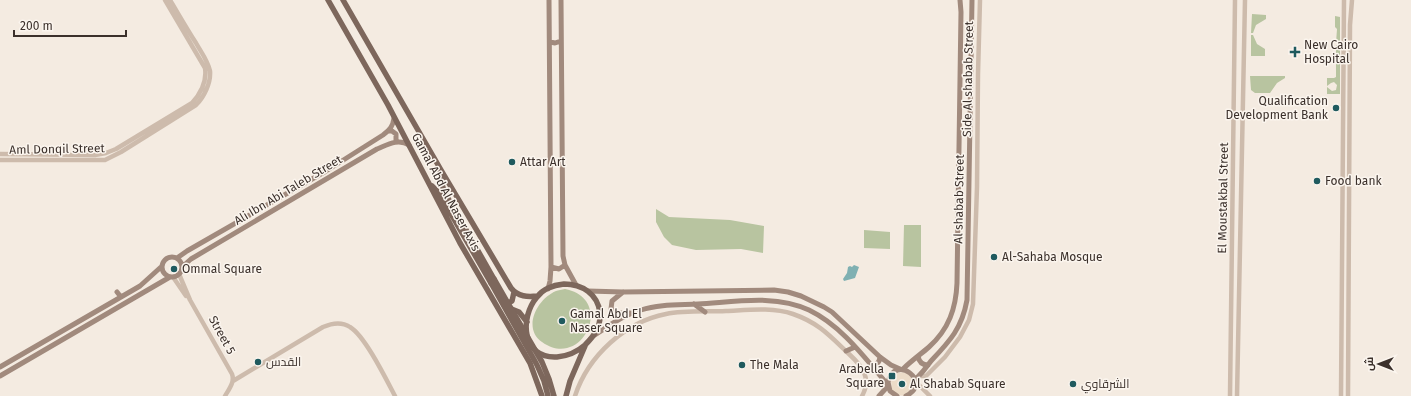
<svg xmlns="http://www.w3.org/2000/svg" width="1411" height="396" viewBox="0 0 1411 396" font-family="'Fira Sans',Cairo,sans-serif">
	<rect width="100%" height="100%" fill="#f4ebe1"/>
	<!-- green -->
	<path fill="#b8c4a0" d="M 1252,14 L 1266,15 L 1266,19 L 1256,25 L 1253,33 L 1251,33 Z
		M 1335,16 L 1340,17 L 1340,43 L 1336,43 L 1337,29 L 1335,27 Z
		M 1251,35 L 1253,35 L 1257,44 L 1265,49 L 1265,56 L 1251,56 Z
		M 1336,45 L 1340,45 L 1340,94 L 1327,94 L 1327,87 L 1332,91 L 1336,90 L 1337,85 L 1334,82 L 1331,83 L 1327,86 L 1327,78 L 1334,78 L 1336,77 Z
		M 1250,76 L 1285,76 L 1285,78 L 1277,83 L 1270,93 L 1255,93 L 1251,90 Z
		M 656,209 L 669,217 L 730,220 L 764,226 L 763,253 L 741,249 L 696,250 L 672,245 L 664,237 L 656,222 Z
		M 904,225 L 921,225 L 921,267 L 903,266 Z
		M 864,230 L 890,232 L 890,249 L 864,248 Z
		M 565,289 C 616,299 582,371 542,342 C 522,328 537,299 556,291 C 558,290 562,290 565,289 Z"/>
	<!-- plaza -->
	<path fill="#ecdcc8" d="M 907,372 L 913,378 L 912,388 L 907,396 L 898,395 L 892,390 L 891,380 L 897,373 Z"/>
	<!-- water -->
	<path fill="#7fb0b2" d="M 854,265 L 859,267 L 855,278 L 844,281 L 843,279 L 847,273 L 848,267 L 850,266 L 852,267 Z"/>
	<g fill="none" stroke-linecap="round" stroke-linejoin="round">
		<!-- tertiary -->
		<path stroke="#cdbbac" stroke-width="4.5" d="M 0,154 L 95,155 L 106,153 L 116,149 L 192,103 C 201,93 207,81 205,68 L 165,0
			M 0,160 L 105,160 L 121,152 L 196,105 C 204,97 211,83 210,71 C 208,61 201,52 196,43 C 187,29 179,15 170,0
			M 179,274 L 190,300 L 232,374 C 235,382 229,389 225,396
			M 173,277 L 186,296
			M 919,376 L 926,376 L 945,357 L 960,337 L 969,320 L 973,304 L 977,187 L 978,74 L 980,0
			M 233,381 L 323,327 C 332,323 341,321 350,327 C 365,336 386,379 395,396
			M 915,381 L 930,396
			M 575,396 C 588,356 625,322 666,314 C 685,310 707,312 726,311 C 748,310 772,307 793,314 C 819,323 830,336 849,354 C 862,366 872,378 862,396
			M 1230,396 L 1235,0
			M 1237,396 L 1245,0
			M 1341,396 L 1344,0
			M 1348,396 L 1350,25 L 1352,0"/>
		<!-- secondary -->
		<path stroke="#a18a7d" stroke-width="5" d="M 561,0 L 563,256 L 565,265 L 576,285
			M 550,42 L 555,43 L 561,41
			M 389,131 L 392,131 L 396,134 L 396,141
			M162 267a10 10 0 1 1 20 0a10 10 0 1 1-20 0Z
			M 177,258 L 187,251 L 326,171 L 383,135 C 390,130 393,126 394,118
			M 182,267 L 191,259 L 377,149 C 387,145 398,138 409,145
			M 551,267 L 559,269 L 565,265
			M 548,289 L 550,281 L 551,267 L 549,0
			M 588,291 L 623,292 L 774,290 L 788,292 L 801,296 L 824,307 L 832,312 L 880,357 L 891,365 L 900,369
			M 117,292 L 121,297
			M 623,292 L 612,301 L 611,309 L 618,313 L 630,313
			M 694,304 L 705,312
			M 593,336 C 609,326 623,315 641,310 C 659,304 679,305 698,304 C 734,302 775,294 809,310 C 842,326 865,358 888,385
			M 846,351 L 855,347
			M 918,356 C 919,362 922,365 928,365
			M 871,366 L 877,364 L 879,361 L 880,357
			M 0,367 L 140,286 L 161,267
			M 903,369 C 911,361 921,354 929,347 C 949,329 956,308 957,283 L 961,12 L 960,0
			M 0,376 L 170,277
			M 915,380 C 921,374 926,368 931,361 C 950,341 962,328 967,300 L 972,0
			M 879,396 L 888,386
			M 897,396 L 890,391 L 888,382 C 895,353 933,382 906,396"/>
		<!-- primary -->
		<path stroke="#7d675c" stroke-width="5.5" d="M 328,0 L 388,105 L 460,243 L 530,363 L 542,396
			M 343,0 L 441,170 L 511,288 C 518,297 528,297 537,296
			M 440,171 L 441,182 L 445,193 L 494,279
			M 432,186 L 439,193 L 491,283
			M 564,284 C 582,284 598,294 600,313 C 601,327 594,336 585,345 C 577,352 568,356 557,357 C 522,359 519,318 537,297 C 543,289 554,285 564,284 Z
			M 504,305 L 512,301 L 514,292
			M 509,308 L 519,312 L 527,322
			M 566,396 L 570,381 L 585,346"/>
		<!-- primary-bridge -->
		<path stroke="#7d675c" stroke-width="5.5" d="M 494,279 L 542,362 L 549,379 L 554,396
			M 491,283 L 537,365 L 544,381 L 548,396"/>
	</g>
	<!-- markers -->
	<g fill="#1f5a5e" stroke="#fbf5ee" stroke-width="1.5">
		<path d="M1293 46h4v4h4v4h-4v4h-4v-4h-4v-4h4z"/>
		<circle cx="1336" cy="108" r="4"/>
		<circle cx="512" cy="162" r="4"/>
		<circle cx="1317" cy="181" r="4"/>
		<circle cx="994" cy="257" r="4"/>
		<circle cx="174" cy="269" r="4"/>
		<circle cx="562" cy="321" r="4"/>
		<circle cx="258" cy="362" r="4"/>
		<circle cx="742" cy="365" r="4"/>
		<rect x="888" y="372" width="8" height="8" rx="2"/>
		<circle cx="902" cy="384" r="4"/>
		<circle cx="1073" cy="384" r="4"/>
	</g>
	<g text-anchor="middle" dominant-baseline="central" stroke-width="3" stroke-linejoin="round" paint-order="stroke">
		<!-- poi labels -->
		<g font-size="12" fill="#3b302b" stroke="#fbf5ee" text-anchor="start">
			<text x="1304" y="45">New Cairo<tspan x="1304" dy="14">Hospital</tspan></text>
			<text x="1328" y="101" text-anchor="end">Qualification<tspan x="1328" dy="14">Development Bank</tspan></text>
			<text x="520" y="162">Attar Art</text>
			<text x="1325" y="181">Food bank</text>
			<text x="1002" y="257">Al-Sahaba Mosque</text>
			<text x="182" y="269">Ommal Square</text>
			<text x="570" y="314">Gamal Abd El<tspan x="570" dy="14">Naser Square</tspan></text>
			<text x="266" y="362">القدس</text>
			<text x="750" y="365">The Mala</text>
			<text x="884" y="369" text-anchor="end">Arabella<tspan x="884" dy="14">Square</tspan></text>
			<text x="910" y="384">Al Shabab Square</text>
			<text x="1081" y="384">الشرقاوي</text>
		</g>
		<!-- street labels -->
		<g font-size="12" fill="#3b302b" stroke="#fbf5ee">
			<text transform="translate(968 79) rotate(-89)">Side Al shabab Street</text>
			<text transform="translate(57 149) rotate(-1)">Aml Donqil Street</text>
			<text transform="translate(288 190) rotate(-31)">Ali Ibn Abi Taleb Street</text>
			<text transform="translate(446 192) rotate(62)">Gamal Abd Al Naser Axis</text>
			<text transform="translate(1223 198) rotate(-89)">El Moustakbal Street</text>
			<text transform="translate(959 199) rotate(-89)">Al shabab Street</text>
			<text transform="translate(222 335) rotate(61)">Street 5</text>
		</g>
	</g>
	<!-- north arrow -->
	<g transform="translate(1379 364) rotate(270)" stroke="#fbf5ee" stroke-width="3" paint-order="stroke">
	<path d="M0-3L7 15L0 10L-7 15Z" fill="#3b302b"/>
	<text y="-6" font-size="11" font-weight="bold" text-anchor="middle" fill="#3b302b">ش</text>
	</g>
	<!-- scale -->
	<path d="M14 30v6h112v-6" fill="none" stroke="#3b302b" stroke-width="2"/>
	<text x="20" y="30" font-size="12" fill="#3b302b" stroke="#fbf5ee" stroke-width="3" paint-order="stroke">200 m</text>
</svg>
